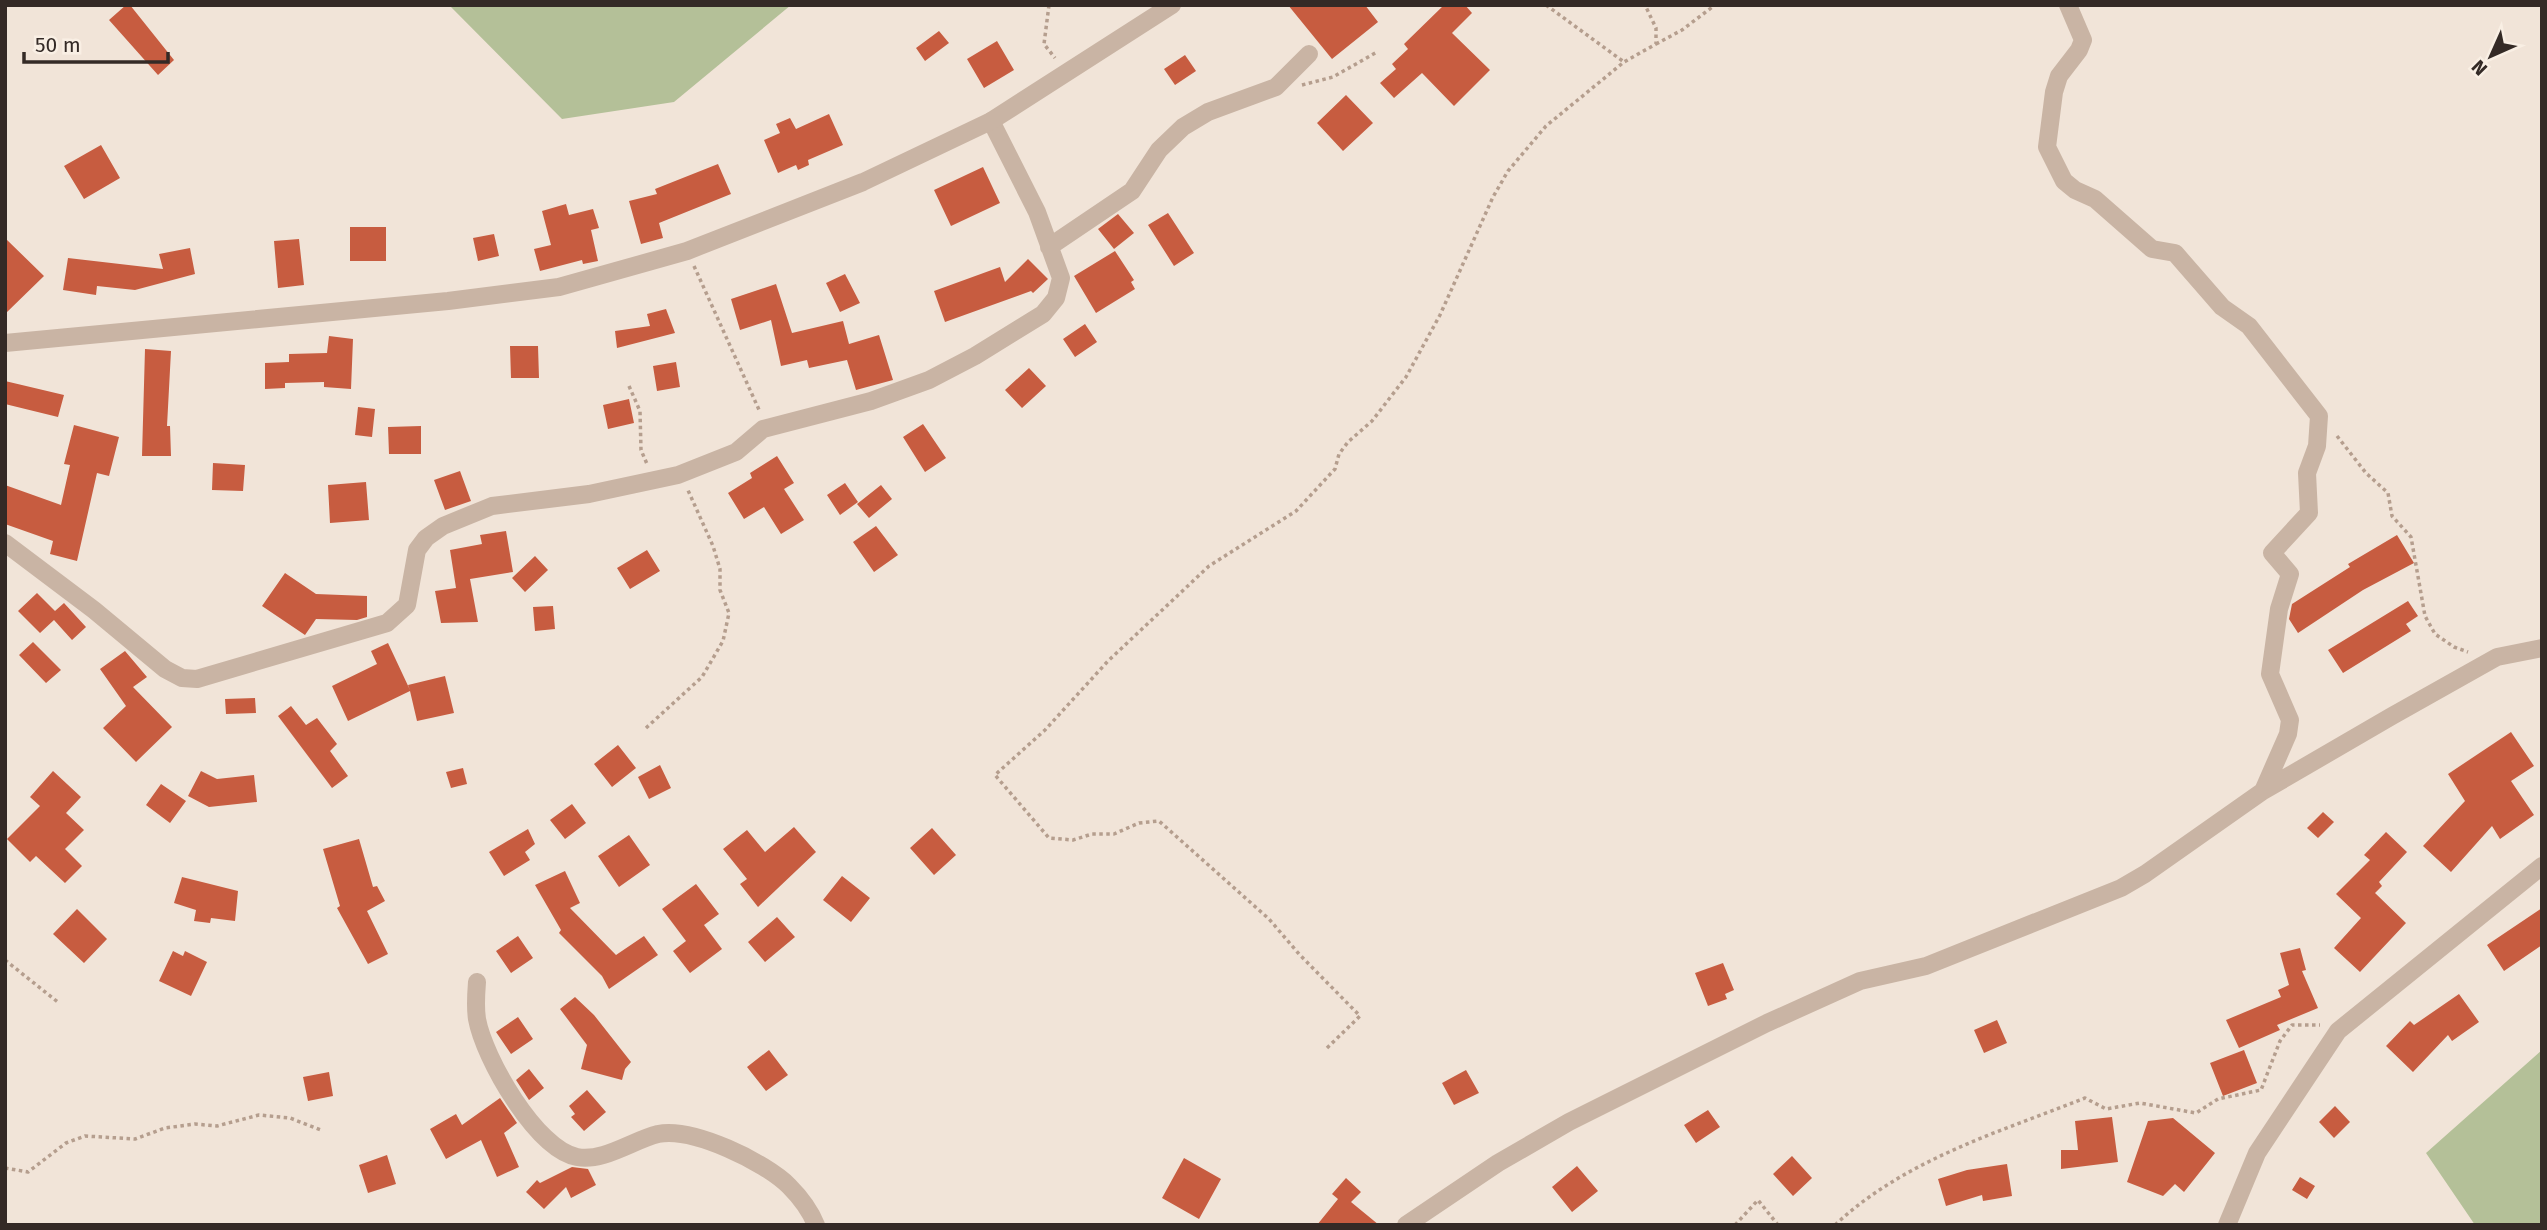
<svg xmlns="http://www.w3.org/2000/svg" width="2547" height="1230" viewBox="0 0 2547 1230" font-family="'Fira Sans',sans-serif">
	<rect width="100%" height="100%" fill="#f1e4d8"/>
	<!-- green -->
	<path fill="#b4c098" d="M 449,5 L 791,5 L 674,102 L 562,119 Z
		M 2542,1050 L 2542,1225 L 2475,1225 L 2426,1153 Z"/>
	<!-- building -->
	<path fill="#c75c40" d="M 126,5 L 130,5 L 174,60 L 158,75 L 109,20 Z
		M 1288,5 L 1365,5 L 1378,22 L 1332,59 Z
		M 1444,5 L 1465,5 L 1472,13 L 1452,33 L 1490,70 L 1454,106 L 1422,73 L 1394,98 L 1380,83 L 1396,69 L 1392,64 L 1408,49 L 1404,44 Z
		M 939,31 L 949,43 L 925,61 L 916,48 Z
		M 997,41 L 1014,70 L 984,88 L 967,59 Z
		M 1185,55 L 1196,71 L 1175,85 L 1164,69 Z
		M 1346,95 L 1373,123 L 1343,151 L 1317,123 Z
		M 829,114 L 843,145 L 808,160 L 809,165 L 798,170 L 796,165 L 778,173 L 764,140 L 780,133 L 776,124 L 790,118 L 796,129 Z
		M 101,145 L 120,178 L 84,199 L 64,166 Z
		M 718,164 L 731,194 L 659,223 L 663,238 L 641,244 L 629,201 L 657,194 L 655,189 Z
		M 983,167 L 1000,203 L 951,226 L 934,190 Z
		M 566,204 L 569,215 L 593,209 L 599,228 L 591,230 L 598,261 L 583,264 L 582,260 L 540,271 L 534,249 L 551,245 L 542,211 Z
		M 1168,213 L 1194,253 L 1174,266 L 1148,225 Z
		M 1118,214 L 1134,233 L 1114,249 L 1098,229 Z
		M 350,227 L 386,227 L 386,261 L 350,261 Z
		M 494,234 L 499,256 L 478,261 L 473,238 Z
		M 5,238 L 44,276 L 5,314 Z
		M 299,239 L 304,285 L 278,288 L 274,241 Z
		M 190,248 L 195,274 L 135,290 L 97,286 L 96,295 L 63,290 L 68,258 L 163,269 L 159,254 Z
		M 1115,251 L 1134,280 L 1131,282 L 1135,289 L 1096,313 L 1074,276 Z
		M 1028,259 L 1048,279 L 1033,293 L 1031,291 L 945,322 L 934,291 L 1000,267 L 1005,282 Z
		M 845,274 L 860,303 L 840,312 L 826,283 Z
		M 776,284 L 792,333 L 843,321 L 849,344 L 879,335 L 893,380 L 856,390 L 847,360 L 809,368 L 807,360 L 781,366 L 771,320 L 740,330 L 731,299 Z
		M 666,309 L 675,333 L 617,348 L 615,331 L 650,326 L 647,314 Z
		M 1085,324 L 1097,342 L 1075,357 L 1063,339 Z
		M 329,336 L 353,339 L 351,389 L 324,387 L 324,382 L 285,383 L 285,388 L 265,389 L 265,363 L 289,362 L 289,354 L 327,353 Z
		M 510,346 L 538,346 L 539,378 L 511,378 Z
		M 145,349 L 171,351 L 167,426 L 170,426 L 171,456 L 142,456 Z
		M 676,362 L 680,387 L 657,391 L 653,366 Z
		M 1029,368 L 1046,386 L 1022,408 L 1005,390 Z
		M 5,381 L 64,395 L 58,417 L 5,404 Z
		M 629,399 L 634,423 L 608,429 L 603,405 Z
		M 358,407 L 375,409 L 372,437 L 355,435 Z
		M 923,424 L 946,458 L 925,472 L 903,437 Z
		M 74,425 L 119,437 L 109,476 L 97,473 L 77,561 L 50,554 L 53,541 L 5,524 L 5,485 L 61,505 L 70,465 L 64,464 Z
		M 421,426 L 421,454 L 389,454 L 388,427 Z
		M 777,456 L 794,483 L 784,489 L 804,520 L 781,534 L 764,507 L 744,519 L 728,493 L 752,478 L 750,473 Z
		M 213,463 L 245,465 L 243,491 L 212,490 Z
		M 460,471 L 471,501 L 445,510 L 434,480 Z
		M 366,482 L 369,520 L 330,523 L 328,485 Z
		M 845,483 L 858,502 L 840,515 L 827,495 Z
		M 881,485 L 892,499 L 869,518 L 857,504 Z
		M 876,526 L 898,555 L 874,572 L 853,542 Z
		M 506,531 L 513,572 L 470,579 L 478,622 L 441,623 L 435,591 L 456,588 L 450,550 L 482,544 L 480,535 Z
		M 2397,535 L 2414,563 L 2363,590 L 2298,633 L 2289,619 L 2292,604 L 2350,567 L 2348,564 Z
		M 647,550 L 660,571 L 630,589 L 617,568 Z
		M 535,556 L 548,570 L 525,592 L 512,578 Z
		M 285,573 L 316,594 L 367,596 L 367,617 L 357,620 L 316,619 L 305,635 L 262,606 Z
		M 37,593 L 55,611 L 64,603 L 86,627 L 72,640 L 54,620 L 40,633 L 18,611 Z
		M 2408,601 L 2418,616 L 2406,624 L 2411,631 L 2343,673 L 2328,650 Z
		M 553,606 L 555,629 L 535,631 L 533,607 Z
		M 33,642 L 61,670 L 46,683 L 19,655 Z
		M 388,643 L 410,690 L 408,685 L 445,676 L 454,713 L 417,721 L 410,691 L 348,721 L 332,686 L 377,664 L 371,651 Z
		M 125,651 L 147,677 L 133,687 L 172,727 L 136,762 L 103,728 L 126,706 L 100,669 Z
		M 255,698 L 256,713 L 226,714 L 225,699 Z
		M 291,706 L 306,725 L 317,718 L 337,744 L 330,751 L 348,776 L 332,788 L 278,716 Z
		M 2511,732 L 2534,766 L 2511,781 L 2534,815 L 2500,839 L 2492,826 L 2451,872 L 2423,846 L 2465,801 L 2448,774 Z
		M 618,745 L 636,768 L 612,787 L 594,764 Z
		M 660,765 L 671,788 L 649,799 L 638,777 Z
		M 463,768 L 467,784 L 451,788 L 446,772 Z
		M 53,771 L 81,797 L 66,813 L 84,830 L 65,849 L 82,866 L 65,883 L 36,856 L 30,862 L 7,839 L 40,806 L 30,797 Z
		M 201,771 L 217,779 L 254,775 L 257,802 L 209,807 L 188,796 Z
		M 161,784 L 186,801 L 170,823 L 146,805 Z
		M 572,804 L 586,823 L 565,839 L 550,820 Z
		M 2323,812 L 2334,822 L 2318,838 L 2307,828 Z
		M 794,827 L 816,852 L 758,907 L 740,884 L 747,879 L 723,849 L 747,830 L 765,852 Z
		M 932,828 L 956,855 L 934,875 L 910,848 Z
		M 528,829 L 535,844 L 525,852 L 530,860 L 504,876 L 489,852 Z
		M 2386,832 L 2407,852 L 2379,882 L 2382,886 L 2375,893 L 2406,923 L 2360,972 L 2334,948 L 2361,918 L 2336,894 L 2370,860 L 2364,855 Z
		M 629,835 L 650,865 L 619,887 L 598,856 Z
		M 359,839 L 373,887 L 377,886 L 385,901 L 367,911 L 388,954 L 368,964 L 337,908 L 340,906 L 323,849 Z
		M 565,871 L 580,903 L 570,908 L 616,955 L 644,936 L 658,955 L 609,989 L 602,976 L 559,933 L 561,930 L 535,885 Z
		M 842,876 L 870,898 L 851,922 L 823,900 Z
		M 182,877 L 238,891 L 235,921 L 211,918 L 210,923 L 194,921 L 196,910 L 174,903 Z
		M 696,884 L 719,914 L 704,925 L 722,949 L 690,973 L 673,951 L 686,941 L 662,909 Z
		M 2542,908 L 2542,945 L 2504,971 L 2487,945 Z
		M 77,909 L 107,939 L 84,963 L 53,934 Z
		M 777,917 L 795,937 L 765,962 L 748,942 Z
		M 518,936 L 533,958 L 511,973 L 496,951 Z
		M 2300,948 L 2306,970 L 2302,971 L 2318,1008 L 2277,1025 L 2280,1030 L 2239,1048 L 2226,1020 L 2281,997 L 2278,990 L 2289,985 L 2280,953 Z
		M 173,951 L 183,956 L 185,951 L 207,962 L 191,996 L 159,981 Z
		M 1723,963 L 1734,990 L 1725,994 L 1727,999 L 1708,1006 L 1695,973 Z
		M 2459,994 L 2479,1022 L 2452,1041 L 2448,1035 L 2413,1072 L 2386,1046 L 2410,1021 L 2414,1025 Z
		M 575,997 L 594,1015 L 631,1062 L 625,1069 L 622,1080 L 581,1069 L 587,1045 L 560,1009 Z
		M 518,1017 L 533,1039 L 511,1054 L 496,1032 Z
		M 1997,1020 L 2007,1043 L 1984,1053 L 1974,1030 Z
		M 769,1050 L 788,1075 L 766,1091 L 747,1067 Z
		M 2244,1050 L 2257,1083 L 2223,1096 L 2210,1063 Z
		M 529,1069 L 544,1088 L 529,1100 L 516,1080 Z
		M 1466,1070 L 1479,1093 L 1454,1105 L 1442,1083 Z
		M 329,1072 L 333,1096 L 308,1101 L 303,1077 Z
		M 587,1090 L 606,1112 L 584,1131 L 571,1117 L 575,1114 L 569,1106 Z
		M 500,1098 L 517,1123 L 504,1133 L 519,1167 L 497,1177 L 481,1140 L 446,1159 L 430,1129 L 456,1114 L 462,1125 Z
		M 2335,1106 L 2350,1122 L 2334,1138 L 2319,1122 Z
		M 1708,1110 L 1720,1127 L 1696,1143 L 1684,1125 Z
		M 2112,1117 L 2118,1162 L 2061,1169 L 2061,1150 L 2078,1150 L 2075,1121 Z
		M 2173,1118 L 2215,1153 L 2184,1192 L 2175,1184 L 2163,1196 L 2127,1182 L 2148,1121 Z
		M 387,1155 L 396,1184 L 368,1193 L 359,1165 Z
		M 1792,1156 L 1812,1178 L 1793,1196 L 1773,1174 Z
		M 1184,1158 L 1221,1179 L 1199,1219 L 1162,1198 Z
		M 2007,1164 L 2012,1196 L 1983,1201 L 1982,1195 L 1946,1206 L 1938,1179 L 1967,1170 Z
		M 1577,1166 L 1598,1191 L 1572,1212 L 1552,1187 Z
		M 572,1167 L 588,1169 L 596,1185 L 571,1198 L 566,1187 L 544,1209 L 526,1192 L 537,1180 L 540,1183 Z
		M 2300,1177 L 2315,1186 L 2307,1199 L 2292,1190 Z
		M 1346,1178 L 1361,1192 L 1351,1202 L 1379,1225 L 1317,1225 L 1338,1199 L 1332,1194 Z"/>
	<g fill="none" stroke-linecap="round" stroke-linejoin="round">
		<!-- path -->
		<path stroke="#b59e8e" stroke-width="3.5" stroke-dasharray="3.5 3.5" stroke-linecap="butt" d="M 1049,5 L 1044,44 L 1055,58
			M 1546,5 L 1624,62
			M 1656,44 L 1682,30 L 1715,5
			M 1302,85 L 1333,77 L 1377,52
			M 694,266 L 760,412
			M 629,386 L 640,411 L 641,450 L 647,464
			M 2337,436 L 2366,473 L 2388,493 L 2392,516 L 2411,537 L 2425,616 L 2435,634 L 2454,647 L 2468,652
			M 646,728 L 702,677 L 723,641 L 729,613 L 720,590 L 720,569 L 713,546 L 687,488
			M 5,960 L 59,1003
			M 1327,1048 L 1360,1016 L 1299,954 L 1269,919 L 1159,821 L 1139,823 L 1114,834 L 1092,834 L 1073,840 L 1049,838 L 995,775 L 1045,730 L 1108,661 L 1209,566 L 1296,511 L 1335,469 L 1339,454 L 1348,442 L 1372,421 L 1406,377 L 1440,315 L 1493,197 L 1508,171 L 1546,126 L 1624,62 L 1656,44 L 1656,28 L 1645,5
			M 5,1168 L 28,1172 L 66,1143 L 85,1136 L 135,1139 L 165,1128 L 195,1124 L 217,1126 L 259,1115 L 290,1118 L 321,1130
			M 1735,1225 L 1758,1200 L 1778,1225
			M 1835,1225 C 1904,1160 1999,1132 2085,1098 L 2106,1109 L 2140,1103 L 2196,1113 L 2218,1099 L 2261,1090 L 2280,1041 L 2292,1025 L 2320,1025"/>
		<!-- minor -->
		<path stroke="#c9b4a4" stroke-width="18" d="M 2068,5 L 2083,40 L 2079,50 L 2059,76 L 2054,92 L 2047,147 L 2064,181 L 2075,190 L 2095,199 L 2152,249 L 2175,253 L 2222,307 L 2249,326 L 2319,416 L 2317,446 L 2307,473 L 2309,513 L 2272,553 L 2290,574 L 2279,609 L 2270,674 L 2290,720 L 2288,734 L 2263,791
			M 1049,247 L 1132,191 L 1159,150 L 1183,127 L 1208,112 L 1276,87 L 1309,54
			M 5,543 L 94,610 L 165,669 L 182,678 L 197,679 L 387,623 L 407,605 L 417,550 L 426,538 L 443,526 L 492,506 L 589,494 L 678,475 L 736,452 L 763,429 L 871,401 L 929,380 L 975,356 L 1043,314 L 1056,298 L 1061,278 L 1037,212 L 991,121
			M 477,982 C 476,995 475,1007 477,1019 C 484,1058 536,1149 577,1157 C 604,1162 633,1140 658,1134 C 693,1127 765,1162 789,1186 C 801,1198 810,1210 816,1225
			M 1406,1225 L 1498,1163 L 1569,1122 L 1767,1023 L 1860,981 L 1926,966 L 2121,888 L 2145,874 L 2263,791 L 2392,716 L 2497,657 L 2542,648"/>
		<!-- tertiary -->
		<path stroke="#c9b4a4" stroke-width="18" d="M 5,343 L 448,301 L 559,287 L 687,251 L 863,182 L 991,121 L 1172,5
			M 2227,1225 L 2257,1153 L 2338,1031 L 2542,866"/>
	</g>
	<!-- border -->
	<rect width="2547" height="1230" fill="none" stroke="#342a26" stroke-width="14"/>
	<!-- north arrow -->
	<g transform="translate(2491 56) rotate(225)" stroke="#f9efe4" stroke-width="5" paint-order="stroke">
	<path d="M0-5L12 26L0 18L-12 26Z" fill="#342a26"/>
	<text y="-10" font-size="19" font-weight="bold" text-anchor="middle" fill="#342a26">N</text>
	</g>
	<!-- scale -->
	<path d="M24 52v10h144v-10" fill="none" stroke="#342a26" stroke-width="3.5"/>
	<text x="35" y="52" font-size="21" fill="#342a26" stroke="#f9efe4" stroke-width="5" paint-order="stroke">50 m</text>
</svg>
